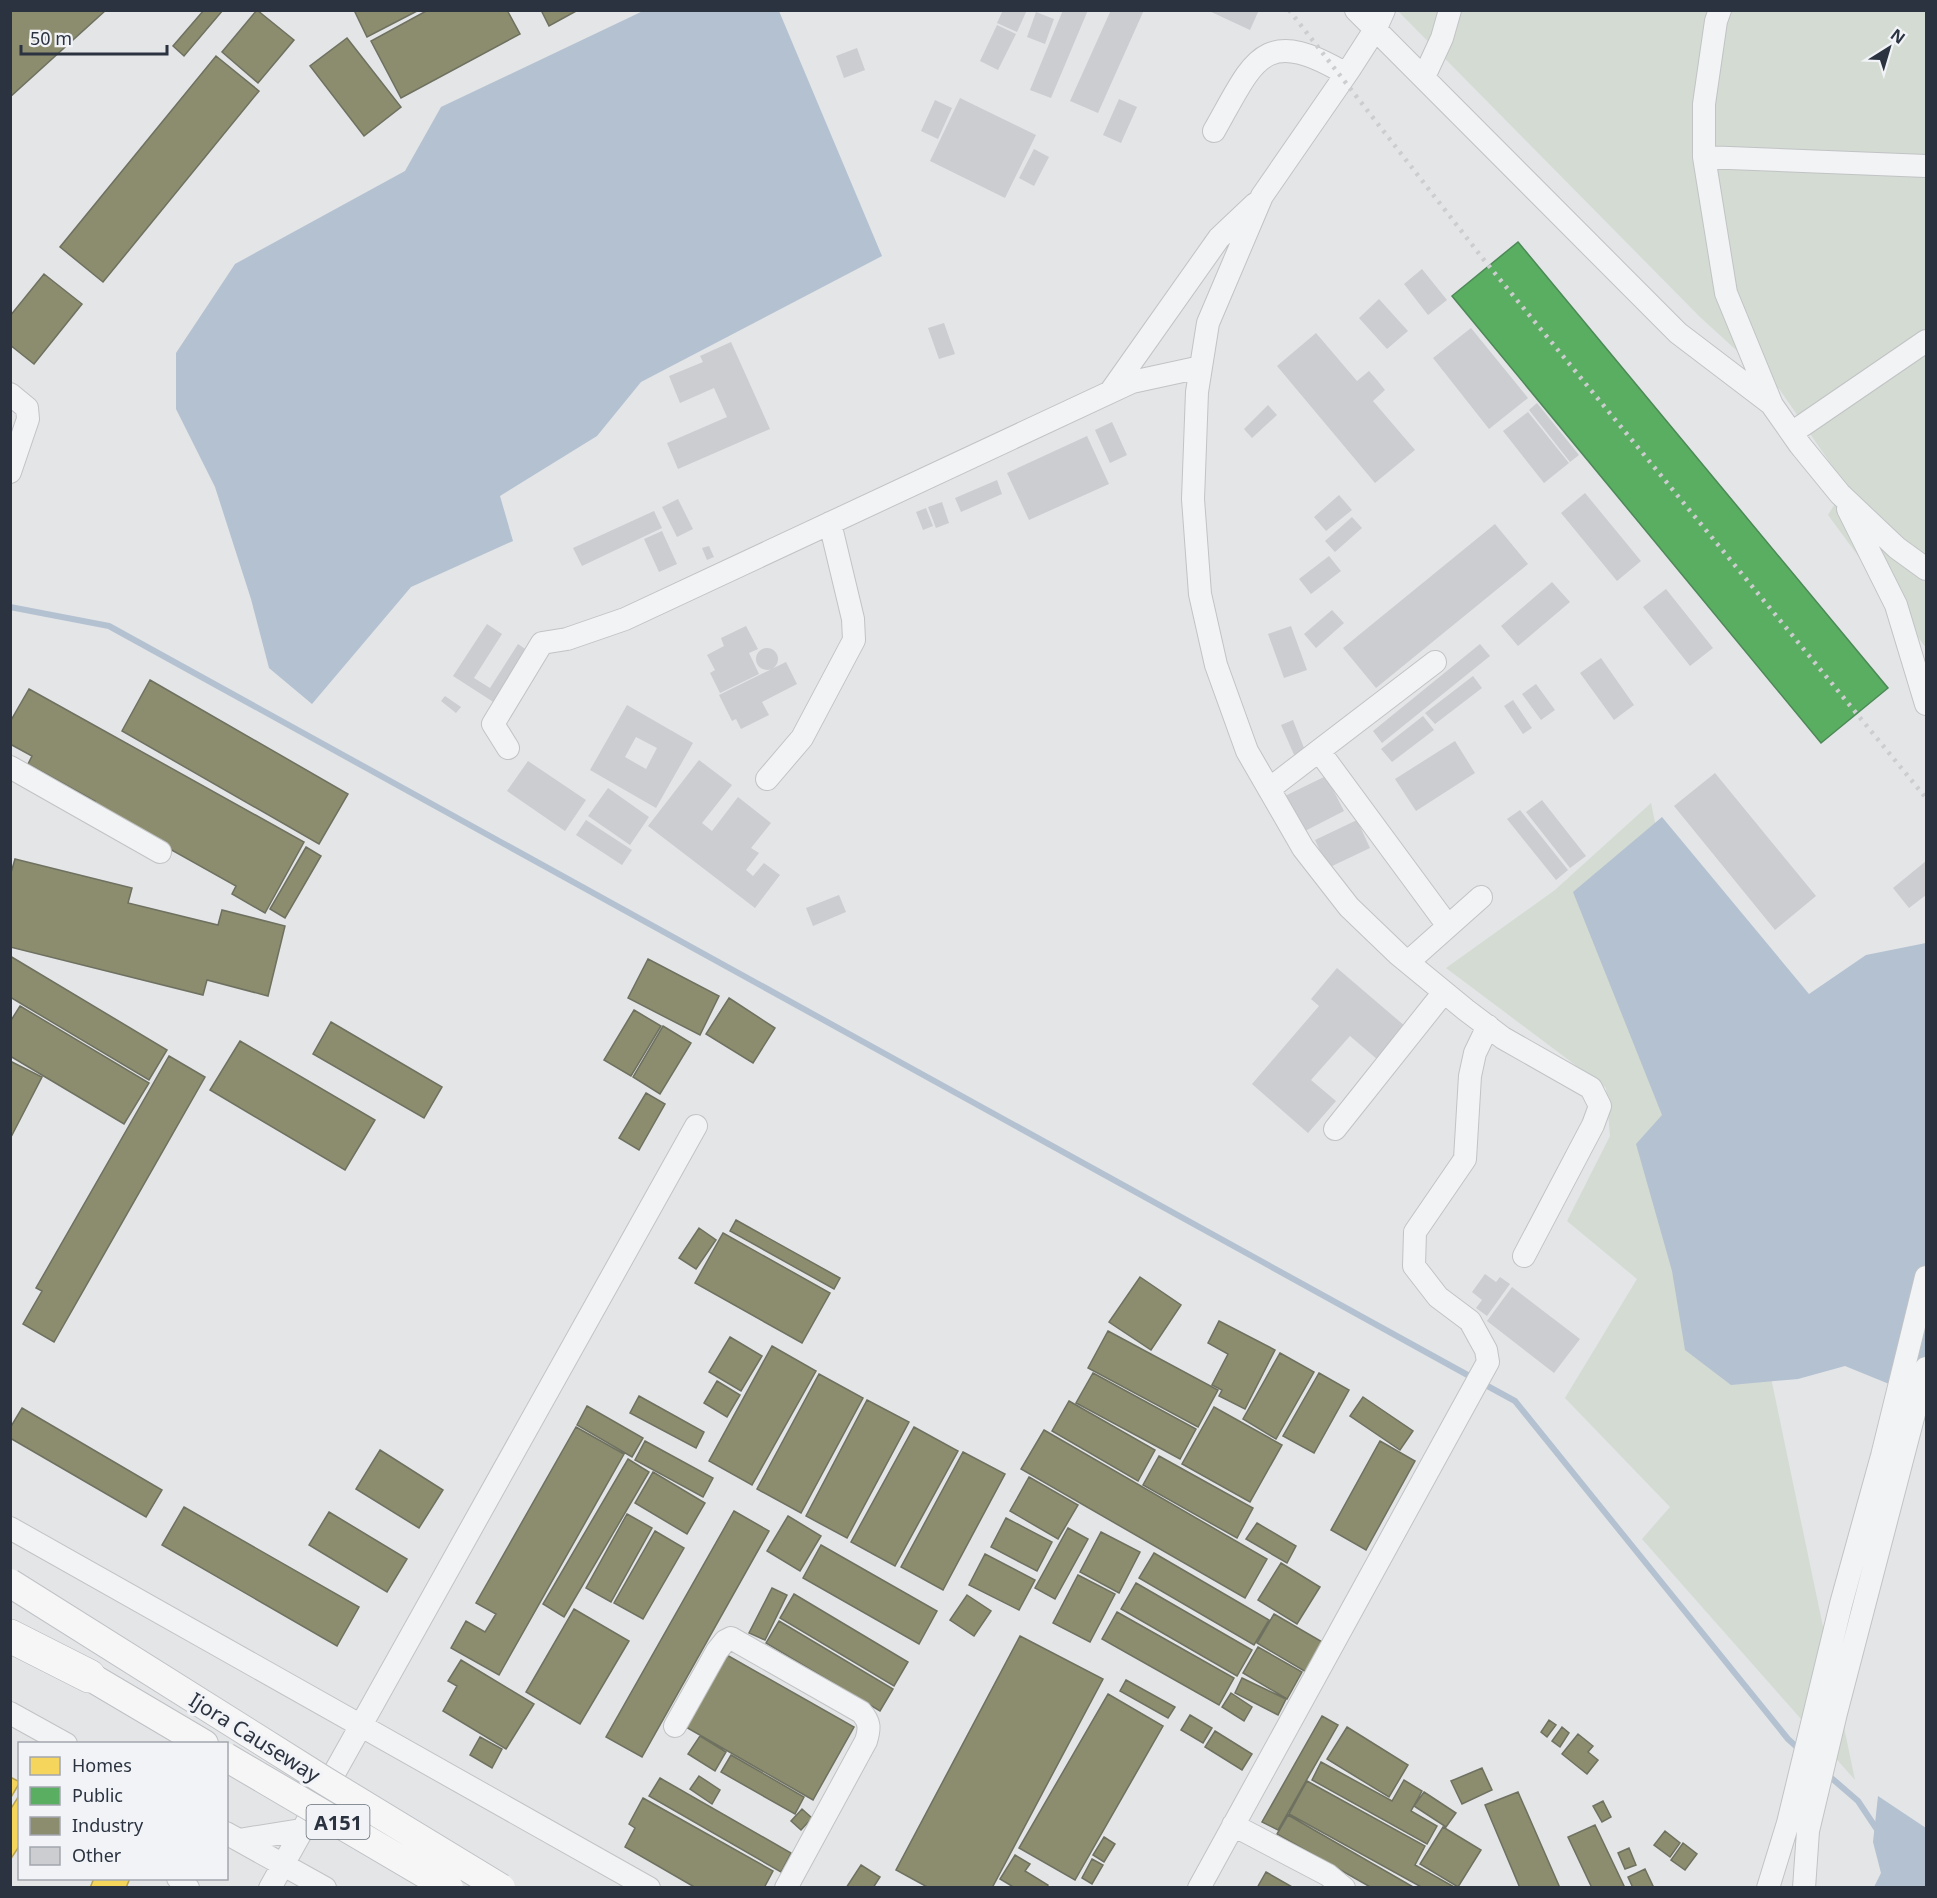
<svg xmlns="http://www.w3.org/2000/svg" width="1937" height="1898" viewBox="0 0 1937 1898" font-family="'Noto Sans',sans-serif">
	<rect width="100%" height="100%" fill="#e3e5e7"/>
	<!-- green -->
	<path fill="#d4dbd3" d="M 1398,11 L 1926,11 L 1926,648 L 1828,515 L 1846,486 L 1780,390 L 1700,317 Z
		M 1651,803 L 1855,1780 L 1642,1539 L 1670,1507 L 1565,1398 L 1637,1279 L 1567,1221 L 1610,1136 L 1606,1088 L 1446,968 L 1555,890 Z"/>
	<!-- water -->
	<path fill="#b3c1d1" d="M 643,11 L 779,11 L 882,256 L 641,382 L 597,436 L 500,496 L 513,541 L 411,587 L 312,704 L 269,668 L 251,599 L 215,487 L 176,409 L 176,353 L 235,264 L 405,171 L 441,107 Z
		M 1662,817 L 1809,994 L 1866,955 L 1926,943 L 1926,1399 L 1845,1366 L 1798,1379 L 1731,1385 L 1685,1350 L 1672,1271 L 1636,1144 L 1662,1115 L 1573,892 Z
		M 1878,1796 L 1926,1828 L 1926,1887 L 1874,1887 L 1881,1873 L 1873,1842 Z"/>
	<!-- homes -->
	<path fill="#f6d55c" stroke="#b9a454" stroke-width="1.5" d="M 10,1777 L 20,1782 L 10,1799 Z
		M 20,1794 L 20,1845 L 10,1860 L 10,1810 Z
		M 94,1878 L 130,1878 L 126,1888 L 90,1888 Z"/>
	<!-- public -->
	<path fill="#5aae61" stroke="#4c8957" stroke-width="1.5" d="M 1518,242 L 1888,688 L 1821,743 L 1452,296 Z"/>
	<!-- industry -->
	<path fill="#8c8c6e" stroke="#6f7160" stroke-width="1.5" d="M 10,10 L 106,10 L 10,97 Z
		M 204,10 L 223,10 L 184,56 L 173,46 Z
		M 257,10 L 294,40 L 258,83 L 222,52 Z
		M 354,10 L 419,10 L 367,37 Z
		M 428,10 L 507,10 L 520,34 L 401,98 L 371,41 Z
		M 541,10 L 578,10 L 549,26 Z
		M 347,38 L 401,107 L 364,136 L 310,66 Z
		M 216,56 L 259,91 L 103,282 L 60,247 Z
		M 44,274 L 82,304 L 34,364 L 10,345 L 10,316 Z
		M 150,680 L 348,794 L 319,844 L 122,731 Z
		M 29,689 L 304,842 L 265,913 L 232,894 L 236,886 L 93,806 L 95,801 L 28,764 L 32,756 L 10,744 L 10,722 Z
		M 306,847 L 321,856 L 285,918 L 270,909 Z
		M 15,859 L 132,888 L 128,903 L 218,925 L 222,910 L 285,926 L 268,996 L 207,980 L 203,995 L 10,947 L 10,876 Z
		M 10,956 L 167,1050 L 149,1080 L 10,997 Z
		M 648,959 L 719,996 L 700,1035 L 628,998 Z
		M 729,998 L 775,1028 L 753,1063 L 706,1034 Z
		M 20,1006 L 149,1083 L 124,1124 L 10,1056 L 10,1022 Z
		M 634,1010 L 661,1026 L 631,1076 L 604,1060 Z
		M 331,1022 L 442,1087 L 424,1118 L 313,1054 Z
		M 663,1026 L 691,1043 L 660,1094 L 633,1077 Z
		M 240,1041 L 375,1120 L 345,1170 L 210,1090 Z
		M 169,1056 L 205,1077 L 54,1342 L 23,1324 L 42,1291 L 36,1288 Z
		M 10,1061 L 42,1077 L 10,1139 Z
		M 646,1093 L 665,1104 L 639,1150 L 619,1138 Z
		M 736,1220 L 840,1278 L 834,1289 L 730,1231 Z
		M 699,1228 L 716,1240 L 696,1269 L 679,1258 Z
		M 723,1233 L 830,1293 L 802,1343 L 695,1283 Z
		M 1140,1277 L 1181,1305 L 1151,1350 L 1109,1322 Z
		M 1219,1321 L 1275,1350 L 1245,1409 L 1219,1396 L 1222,1390 L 1212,1385 L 1228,1354 L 1208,1343 Z
		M 1108,1331 L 1218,1390 L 1198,1427 L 1088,1368 Z
		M 730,1337 L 762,1356 L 741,1391 L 709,1372 Z
		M 772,1346 L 816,1371 L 752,1485 L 709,1461 Z
		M 1280,1353 L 1314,1372 L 1276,1439 L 1243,1419 Z
		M 1093,1373 L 1196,1429 L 1180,1459 L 1076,1403 Z
		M 1319,1373 L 1349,1390 L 1314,1453 L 1283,1436 Z
		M 819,1374 L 863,1398 L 801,1513 L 757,1489 Z
		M 717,1381 L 740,1395 L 727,1417 L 704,1403 Z
		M 639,1396 L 704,1432 L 696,1448 L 630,1413 Z
		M 1363,1397 L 1413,1431 L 1400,1450 L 1350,1416 Z
		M 867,1400 L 909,1422 L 847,1538 L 806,1516 Z
		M 1069,1401 L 1155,1450 L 1138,1481 L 1052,1431 Z
		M 587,1406 L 643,1438 L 632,1457 L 577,1425 Z
		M 1214,1407 L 1282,1445 L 1250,1502 L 1182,1464 Z
		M 22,1408 L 162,1490 L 146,1517 L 10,1438 L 10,1428 Z
		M 576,1427 L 624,1454 L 499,1675 L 451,1648 L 466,1621 L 485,1632 L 496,1614 L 476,1603 Z
		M 914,1427 L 958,1451 L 895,1566 L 851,1542 Z
		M 1044,1430 L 1267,1559 L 1245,1598 L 1021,1469 Z
		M 645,1441 L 713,1478 L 703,1497 L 635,1460 Z
		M 1380,1441 L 1415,1461 L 1366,1550 L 1331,1530 Z
		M 380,1450 L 443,1490 L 419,1528 L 356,1489 Z
		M 963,1452 L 1005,1474 L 943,1590 L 901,1567 Z
		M 1159,1456 L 1253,1508 L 1237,1538 L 1143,1485 Z
		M 628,1459 L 649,1472 L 564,1617 L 543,1604 Z
		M 653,1472 L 705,1503 L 687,1534 L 635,1503 Z
		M 1029,1477 L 1078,1505 L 1058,1539 L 1010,1511 Z
		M 184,1507 L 359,1607 L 337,1646 L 162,1545 Z
		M 734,1511 L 769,1531 L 642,1757 L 606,1737 Z
		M 329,1512 L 407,1559 L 387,1592 L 309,1545 Z
		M 627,1514 L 652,1528 L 611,1602 L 586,1588 Z
		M 788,1516 L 821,1536 L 800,1571 L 767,1551 Z
		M 1006,1518 L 1052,1542 L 1037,1571 L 991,1547 Z
		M 1257,1523 L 1296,1546 L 1287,1563 L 1246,1539 Z
		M 1068,1528 L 1088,1539 L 1055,1599 L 1035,1588 Z
		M 655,1531 L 684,1548 L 643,1619 L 614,1603 Z
		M 1101,1532 L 1140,1552 L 1119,1593 L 1080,1572 Z
		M 821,1545 L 937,1611 L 919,1644 L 803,1578 Z
		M 1154,1553 L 1269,1620 L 1254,1645 L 1139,1578 Z
		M 985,1554 L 1035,1580 L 1019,1610 L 969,1585 Z
		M 1281,1563 L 1320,1587 L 1297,1624 L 1258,1600 Z
		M 1078,1575 L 1115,1594 L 1090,1642 L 1053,1623 Z
		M 1136,1583 L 1252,1650 L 1237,1676 L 1121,1609 Z
		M 772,1588 L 787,1595 L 765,1640 L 749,1633 Z
		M 794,1594 L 908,1662 L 894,1686 L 780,1618 Z
		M 967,1595 L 991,1611 L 974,1636 L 950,1620 Z
		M 574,1609 L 629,1641 L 580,1724 L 526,1692 Z
		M 1117,1612 L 1234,1678 L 1219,1705 L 1102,1639 Z
		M 1274,1614 L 1324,1643 L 1306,1672 L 1257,1643 Z
		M 779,1621 L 893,1689 L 880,1711 L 766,1643 Z
		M 1020,1636 L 1103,1679 L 992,1888 L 929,1888 L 896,1870 Z
		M 1258,1647 L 1302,1672 L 1287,1699 L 1243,1673 Z
		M 725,1654 L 854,1727 L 813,1800 L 684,1726 Z
		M 461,1660 L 534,1704 L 506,1749 L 443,1711 L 457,1686 L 448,1681 Z
		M 1242,1678 L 1286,1699 L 1278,1715 L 1235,1693 Z
		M 1126,1680 L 1175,1707 L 1168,1718 L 1120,1691 Z
		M 1231,1693 L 1252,1707 L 1244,1721 L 1222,1707 Z
		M 1108,1694 L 1163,1726 L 1075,1880 L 1019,1848 Z
		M 1190,1715 L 1212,1728 L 1203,1743 L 1181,1730 Z
		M 1322,1716 L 1338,1725 L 1278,1830 L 1262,1822 Z
		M 1549,1720 L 1556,1725 L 1547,1737 L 1541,1732 Z
		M 1347,1727 L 1408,1765 L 1389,1797 L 1327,1759 Z
		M 1562,1727 L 1569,1733 L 1560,1747 L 1552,1741 Z
		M 1215,1731 L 1252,1754 L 1242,1770 L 1205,1747 Z
		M 1578,1734 L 1593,1746 L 1588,1752 L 1598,1760 L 1587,1774 L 1562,1754 Z
		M 700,1736 L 726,1752 L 715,1771 L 688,1754 Z
		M 480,1737 L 502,1749 L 492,1768 L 470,1755 Z
		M 731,1755 L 804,1797 L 795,1814 L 721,1772 Z
		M 1321,1762 L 1392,1801 L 1404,1780 L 1422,1791 L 1411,1811 L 1437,1826 L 1427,1844 L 1312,1780 Z
		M 1482,1768 L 1492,1790 L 1462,1804 L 1451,1781 Z
		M 699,1776 L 720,1790 L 712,1804 L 690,1789 Z
		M 660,1778 L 791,1853 L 781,1872 L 649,1796 Z
		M 1307,1781 L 1425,1846 L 1415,1865 L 1456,1888 L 1423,1888 L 1289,1814 Z
		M 1424,1792 L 1456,1813 L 1446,1827 L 1414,1806 Z
		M 1518,1792 L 1560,1888 L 1520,1888 L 1485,1805 Z
		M 643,1798 L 773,1871 L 764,1888 L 696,1888 L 625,1847 L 635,1828 L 629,1824 Z
		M 1603,1801 L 1611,1817 L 1602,1822 L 1593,1806 Z
		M 802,1809 L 812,1818 L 801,1830 L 791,1821 Z
		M 1288,1815 L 1415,1888 L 1372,1888 L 1277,1834 Z
		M 1595,1825 L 1625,1888 L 1592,1888 L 1568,1837 Z
		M 1443,1827 L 1481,1850 L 1458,1887 L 1420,1864 Z
		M 1665,1831 L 1680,1843 L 1670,1857 L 1654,1845 Z
		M 1104,1837 L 1115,1844 L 1104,1862 L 1093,1855 Z
		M 1683,1843 L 1697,1854 L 1685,1870 L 1671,1860 Z
		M 1629,1848 L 1636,1865 L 1625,1869 L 1618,1853 Z
		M 1015,1855 L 1030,1864 L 1025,1871 L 1048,1885 L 1047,1888 L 1015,1888 L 1000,1879 Z
		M 1092,1859 L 1103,1865 L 1092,1884 L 1082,1878 Z
		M 861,1865 L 880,1877 L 873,1888 L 846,1888 Z
		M 1645,1869 L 1654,1888 L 1633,1888 L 1628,1877 Z
		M 1266,1872 L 1294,1888 L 1257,1888 Z"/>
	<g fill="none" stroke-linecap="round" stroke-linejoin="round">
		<!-- stream -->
		<path stroke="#b3c1d1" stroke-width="6" d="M 10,607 L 109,626 L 1473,1378
			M 1482,1383 L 1515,1401 L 1788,1739 L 1800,1750
			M 1828,1775 L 1858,1801 L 1878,1831"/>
	</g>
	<!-- building -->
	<path fill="#cbcdd0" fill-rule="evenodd" d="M 1003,10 L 1027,10 L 1017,32 L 997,23 Z
		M 1063,10 L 1088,10 L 1051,98 L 1030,90 Z
		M 1111,10 L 1144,10 L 1098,113 L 1070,101 Z
		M 1207,10 L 1259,10 L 1250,30 Z
		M 1036,12 L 1054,19 L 1045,44 L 1027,37 Z
		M 997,25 L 1016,34 L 998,70 L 980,61 Z
		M 857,48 L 865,70 L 844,78 L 836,56 Z
		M 960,98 L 1036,135 L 1005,198 L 930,161 Z
		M 1119,99 L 1137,107 L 1121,143 L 1103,135 Z
		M 935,100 L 952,108 L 938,139 L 921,131 Z
		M 1034,149 L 1049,157 L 1034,186 L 1019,178 Z
		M 1422,269 L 1447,300 L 1428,315 L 1404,284 Z
		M 1379,299 L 1408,331 L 1387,349 L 1359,318 Z
		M 944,323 L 955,354 L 939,359 L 928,328 Z
		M 1471,328 L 1528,398 L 1489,429 L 1433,358 Z
		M 1316,333 L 1357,381 L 1369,371 L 1377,380 L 1385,390 L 1373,401 L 1415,450 L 1375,483 L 1277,366 Z
		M 731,342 L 770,429 L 678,469 L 667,443 L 727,417 L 714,388 L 680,403 L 669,376 L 703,362 L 700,356 Z
		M 1537,403 L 1579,455 L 1570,462 L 1529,410 Z
		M 1268,405 L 1277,415 L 1252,438 L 1244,429 Z
		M 1528,412 L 1569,463 L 1544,483 L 1503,431 Z
		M 1112,422 L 1127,455 L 1110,463 L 1095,430 Z
		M 1087,436 L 1109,484 L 1029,520 L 1007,473 Z
		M 997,480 L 1002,494 L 961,512 L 955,498 Z
		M 1585,493 L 1641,561 L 1617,581 L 1561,513 Z
		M 1339,495 L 1352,510 L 1326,531 L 1314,517 Z
		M 678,499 L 693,529 L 677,537 L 662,507 Z
		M 942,502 L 949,523 L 936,528 L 928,507 Z
		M 926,508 L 933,526 L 923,530 L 916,512 Z
		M 654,511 L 662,528 L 582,566 L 573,548 Z
		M 1352,517 L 1362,528 L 1335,552 L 1325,541 Z
		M 1495,524 L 1528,564 L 1376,688 L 1343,648 Z
		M 662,531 L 677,564 L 659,572 L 644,539 Z
		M 709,546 L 714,557 L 707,560 L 702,548 Z
		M 1329,556 L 1341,571 L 1311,594 L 1299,579 Z
		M 1552,582 L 1570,602 L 1518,646 L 1501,626 Z
		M 1666,589 L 1713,648 L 1690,666 L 1643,607 Z
		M 1332,610 L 1344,623 L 1316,648 L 1304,634 Z
		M 487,624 L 502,634 L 474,678 L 490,688 L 518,644 L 531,653 L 498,705 L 453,676 Z
		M 746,626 L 758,649 L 749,653 L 759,674 L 720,693 L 710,673 L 715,670 L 707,655 L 724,646 L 721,638 Z
		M 1291,626 L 1307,670 L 1284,678 L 1268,634 Z
		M 1480,644 L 1490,656 L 1382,743 L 1373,731 Z
		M756 659a11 11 0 1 1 22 0a11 11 0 1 1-22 0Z
		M 1601,658 L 1634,705 L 1614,720 L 1580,673 Z
		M 786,662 L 797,684 L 762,702 L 769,715 L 741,729 L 736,719 L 732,721 L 719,695 Z
		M 1473,676 L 1482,688 L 1435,724 L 1425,713 Z
		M 1536,684 L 1555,710 L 1541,720 L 1522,694 Z
		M 445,696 L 461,707 L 456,713 L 441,701 Z
		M 1513,700 L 1532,728 L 1523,734 L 1504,706 Z
		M 627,705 L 693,743 L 656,808 L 590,770 ZM 636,737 L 657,748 L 646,769 L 625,757 Z
		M 1423,716 L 1434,730 L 1392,762 L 1381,749 Z
		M 1293,720 L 1306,753 L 1295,757 L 1281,725 Z
		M 1455,741 L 1475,773 L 1416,811 L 1395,779 Z
		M 699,760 L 732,785 L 702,823 L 712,831 L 738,797 L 771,823 L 751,848 L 759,853 L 746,870 L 753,876 L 764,863 L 780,875 L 755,908 L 648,826 Z
		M 528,761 L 586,800 L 565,831 L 507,791 Z
		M 1715,773 L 1816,896 L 1775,930 L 1674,806 Z
		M 1326,776 L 1344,811 L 1303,832 L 1285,796 Z
		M 608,788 L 649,817 L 630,845 L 588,816 Z
		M 1542,800 L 1586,856 L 1570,868 L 1526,812 Z
		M 1520,810 L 1568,870 L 1556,880 L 1507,819 Z
		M 586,820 L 632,850 L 622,865 L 576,835 Z
		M 1357,820 L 1370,848 L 1328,868 L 1315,840 Z
		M 1926,861 L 1926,895 L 1909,908 L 1893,888 Z
		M 839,895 L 846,912 L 813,926 L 806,908 Z
		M 1337,968 L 1406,1027 L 1378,1060 L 1350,1036 L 1311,1080 L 1336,1101 L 1308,1133 L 1252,1084 L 1319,1006 L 1311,999 Z
		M 1485,1274 L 1496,1282 L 1500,1277 L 1510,1284 L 1487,1316 L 1476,1308 L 1482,1300 L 1472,1292 Z
		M 1512,1287 L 1580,1339 L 1554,1373 L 1487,1321 Z"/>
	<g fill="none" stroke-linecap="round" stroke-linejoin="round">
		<!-- minor casing -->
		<g stroke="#c1c3c5" stroke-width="24">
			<path id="minor" d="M 1356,10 L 1678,333 L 1770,403
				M 1384,10 L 1376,28 L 1349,70 L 1262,196 L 1208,323 L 1197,392 L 1193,499 L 1200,594 L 1216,665 L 1247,751 L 1303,848 L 1349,907 L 1399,955 L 1466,1010 L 1503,1038 L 1591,1088 L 1600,1106 L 1593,1125 L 1524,1256
				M 1720,10 L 1716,21 L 1704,104 L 1704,157 L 1726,293 L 1772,405 L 1800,445 L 1840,494 L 1897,548 L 1926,569
				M 1424,77 L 1442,38 L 1450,10
				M 1214,131 C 1254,61 1262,24 1346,74
				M 1704,157 L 1926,166
				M 1111,391 L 1219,238 L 1255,204
				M 10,394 L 27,408 L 28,419 L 10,472
				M 1793,432 L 1926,341
				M 1848,509 L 1896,605 L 1926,704
				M 508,748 L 493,724 L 542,643 L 567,639 L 625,619 L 1132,382 L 1201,367
				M 1319,751 L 1448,926
				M 10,767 L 160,852
				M 767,779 L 802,738 L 854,640 L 853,619 L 830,523
				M 1269,789 L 1435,662
				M 1408,962 L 1481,897
				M 1335,1129 L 1444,992
				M 10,1528 L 649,1888
				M 10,1713 L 66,1744
				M 675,1726 L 717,1651 L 725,1641 L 731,1638 L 861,1712 C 870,1722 870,1728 866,1741 L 786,1888
				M 1233,1825 L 1328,1875 L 1344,1888
				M 226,1833 L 325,1888
				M 239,1840 L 301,1830
				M 178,1878 L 188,1888
				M 270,1888 L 696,1126
				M 1199,1888 L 1488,1362 L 1486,1350 L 1470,1321 L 1438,1297 L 1414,1266 L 1415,1232 L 1465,1159 L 1470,1076 L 1475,1053 L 1488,1026
				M 1768,1888 L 1788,1823 L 1841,1604 L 1882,1456 L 1926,1277
				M 1804,1888 L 1808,1831 L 1836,1713 L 1926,1368"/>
		</g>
		<!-- major casing -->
		<g stroke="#bfc2c5" stroke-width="30">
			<path id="major" d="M 89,1676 L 204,1744"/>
		</g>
		<!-- highway casing -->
		<g stroke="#b6b8bc" stroke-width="34">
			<path id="highway" d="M 10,1636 L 89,1676"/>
		</g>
		<!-- minor -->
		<use href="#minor" stroke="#f2f3f5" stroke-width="22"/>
		<!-- major -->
		<use href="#major" stroke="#f6f6f7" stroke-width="28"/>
		<!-- highway -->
		<use href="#highway" stroke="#f6f6f7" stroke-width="33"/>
		<!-- rail -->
		<path stroke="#cccdcf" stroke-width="4.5" stroke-dasharray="3 6" stroke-linecap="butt" d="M 1289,10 L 1484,260 L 1926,798"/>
		<!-- major-bridge casing -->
		<g stroke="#bfc2c5" stroke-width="30" stroke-linecap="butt">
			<path id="major-bridge" d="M 10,1583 L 325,1781 L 501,1888
				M 226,1757 L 449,1888"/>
		</g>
		<!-- major-bridge -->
		<use href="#major-bridge" stroke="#f6f6f7" stroke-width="28"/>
	</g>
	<g text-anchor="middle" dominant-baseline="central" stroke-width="6" stroke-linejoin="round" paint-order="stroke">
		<!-- shield labels -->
		<rect fill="#f1f3f7" stroke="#666d77" stroke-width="1.5" x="306.5" y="1805" width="63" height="34" rx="4.5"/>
		<g font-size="20" font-weight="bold" fill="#2b3340">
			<text x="338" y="1822">A151</text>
		</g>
		<!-- street labels -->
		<g font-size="21" fill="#2b3340" stroke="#f1f3f7">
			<text transform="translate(255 1737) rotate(32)">Ijora Causeway</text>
		</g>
	</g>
	<!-- border -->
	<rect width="1937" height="1898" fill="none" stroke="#2b3340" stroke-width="24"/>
	<!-- legend -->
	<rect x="18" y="1742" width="210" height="138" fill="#f1f3f7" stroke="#a2a6ae" stroke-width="1.5"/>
	<rect x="30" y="1757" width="30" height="18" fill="#f6d55c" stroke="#a2a6ae" stroke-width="1.5"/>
	<text x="72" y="1772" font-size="18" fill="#2b3340">Homes</text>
	<rect x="30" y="1787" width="30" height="18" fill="#5aae61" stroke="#a2a6ae" stroke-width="1.5"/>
	<text x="72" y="1802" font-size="18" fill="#2b3340">Public</text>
	<rect x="30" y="1817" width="30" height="18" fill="#8c8c6e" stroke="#a2a6ae" stroke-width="1.5"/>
	<text x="72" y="1832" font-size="18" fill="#2b3340">Industry</text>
	<rect x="30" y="1847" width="30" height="18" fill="#cbcdd0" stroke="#a2a6ae" stroke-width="1.5"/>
	<text x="72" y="1862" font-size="18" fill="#2b3340">Other</text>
	<!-- north arrow -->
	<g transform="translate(1889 48) rotate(37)" stroke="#f1f3f7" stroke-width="4.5" paint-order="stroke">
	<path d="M0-4.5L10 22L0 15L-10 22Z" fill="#2b3340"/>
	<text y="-9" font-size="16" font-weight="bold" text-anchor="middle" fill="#2b3340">N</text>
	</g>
	<!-- scale -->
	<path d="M21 45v9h146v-9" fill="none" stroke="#2b3340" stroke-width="3"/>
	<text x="30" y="45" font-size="18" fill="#2b3340" stroke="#f1f3f7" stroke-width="4.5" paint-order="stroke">50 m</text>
</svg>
